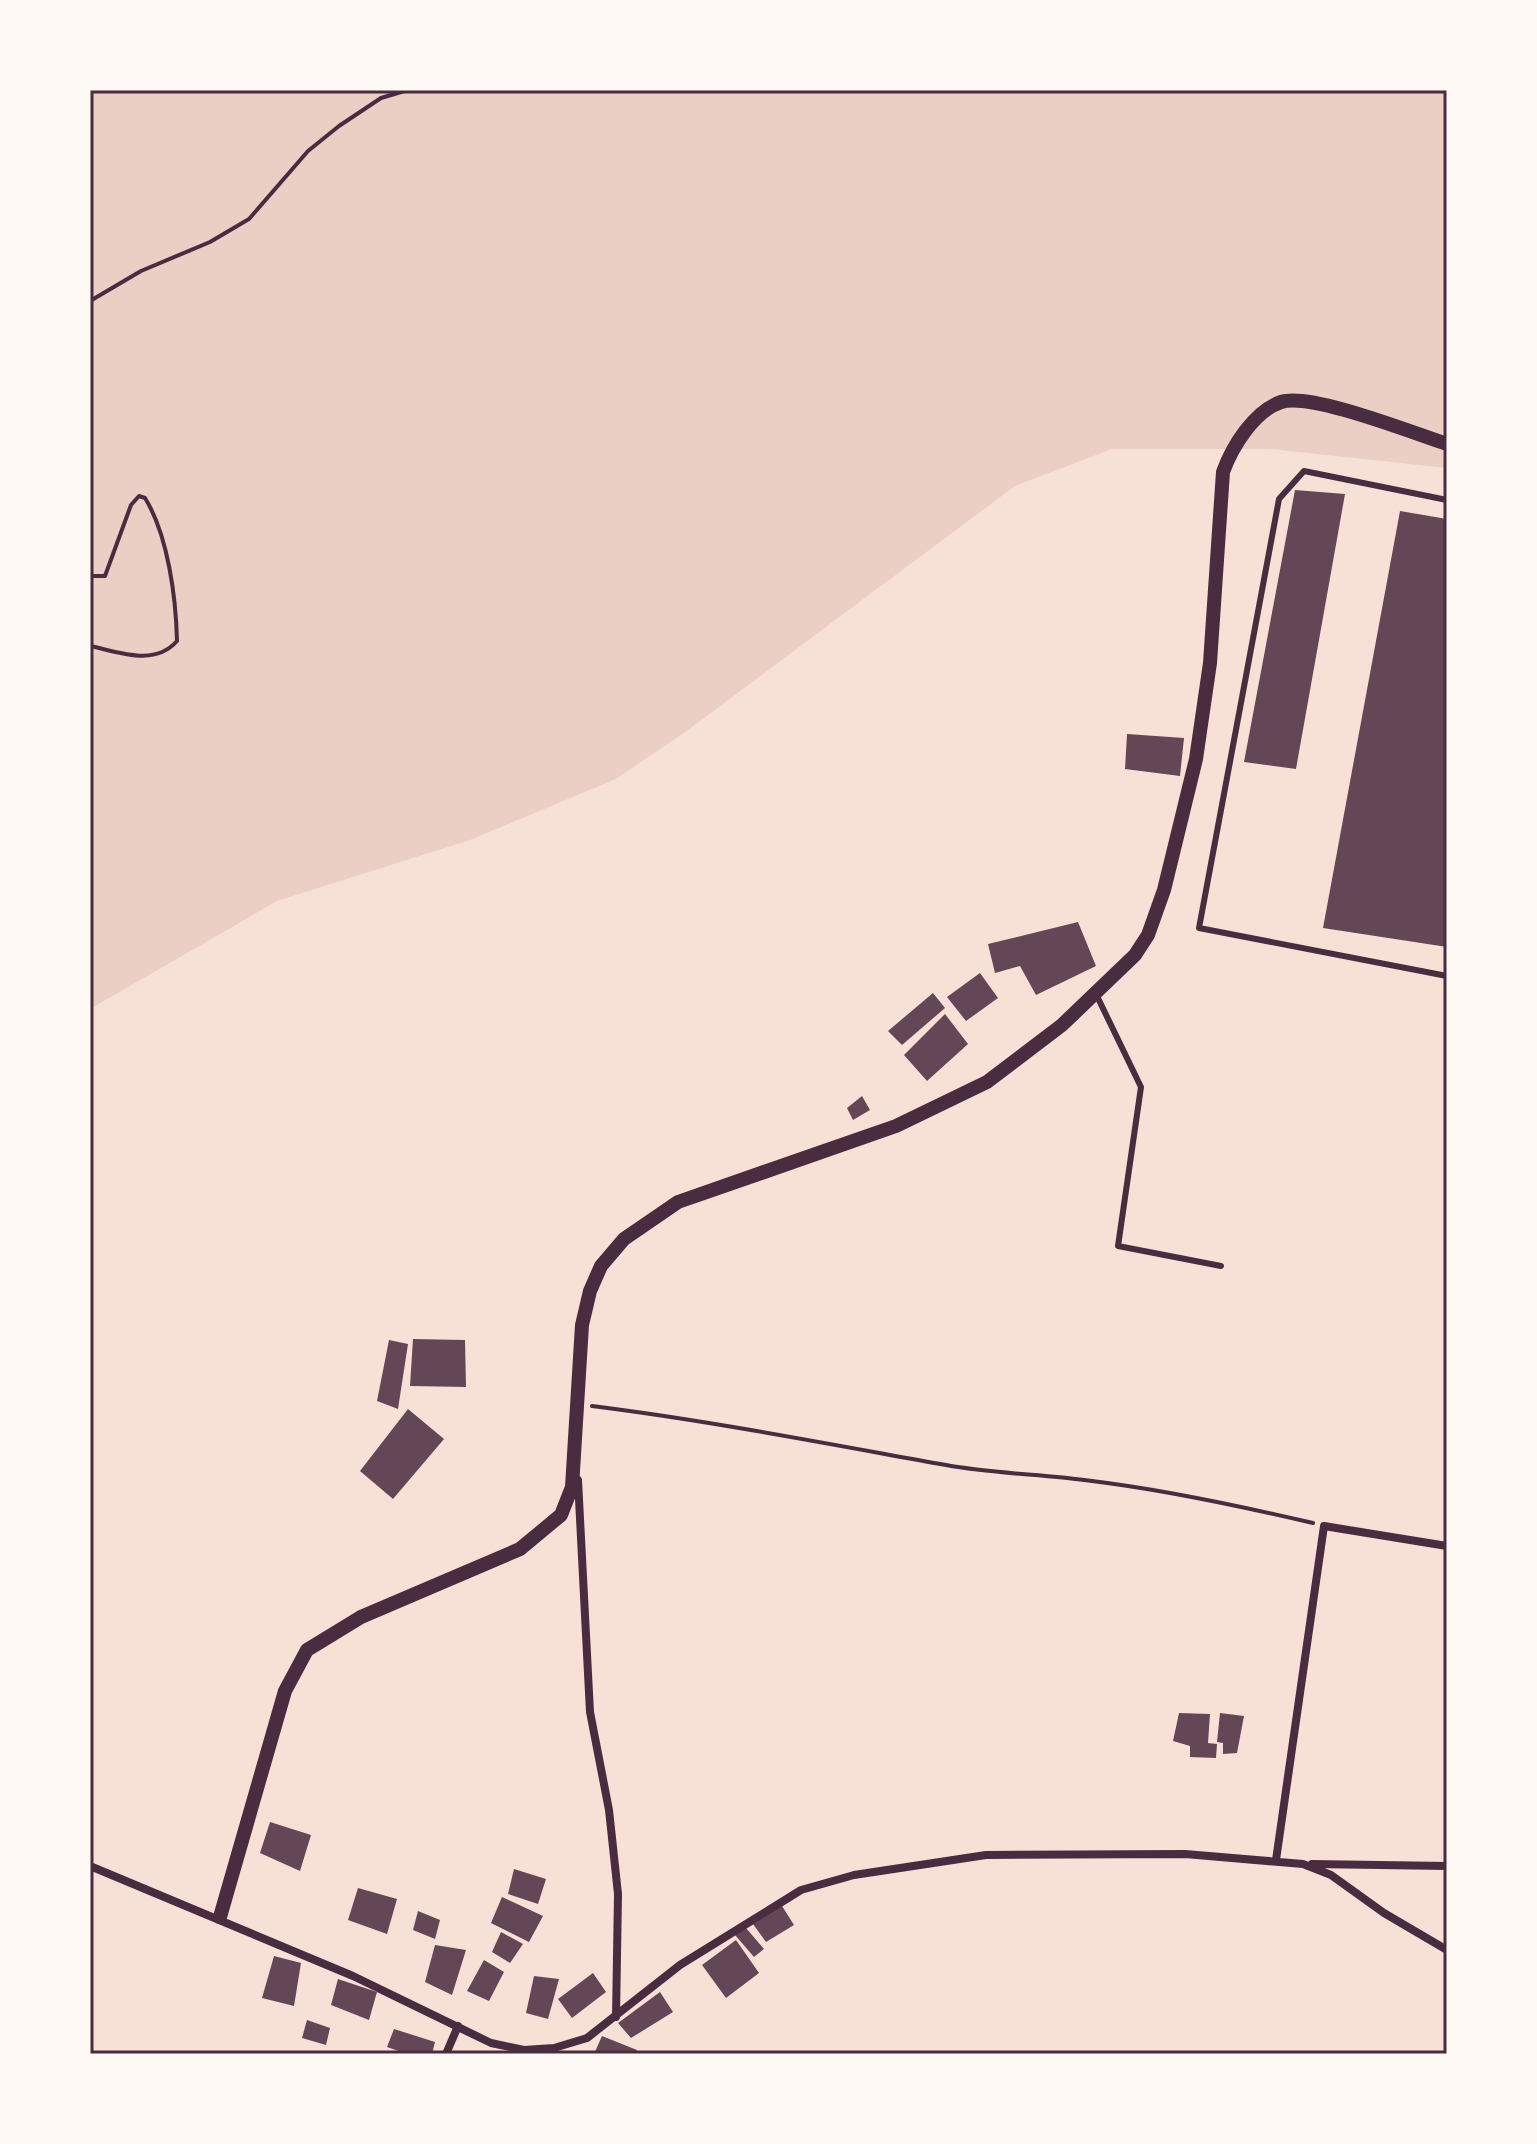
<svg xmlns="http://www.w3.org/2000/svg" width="1537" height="2144" viewBox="0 0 1537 2144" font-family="Jost,sans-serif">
	<rect width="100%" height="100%" fill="#f7e1d7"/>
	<!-- green -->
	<path fill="#ebcfc5" d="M 90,90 L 1447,90 L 1447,468 L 1269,449 L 1112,449 L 1015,486 L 688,730 L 616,779 L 470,840 L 277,901 L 90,1009 Z"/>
	<!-- building -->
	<path fill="#644757" d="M 1295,490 L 1345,494 L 1296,769 L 1244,762 Z
		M 1400,511 L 1447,519 L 1447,947 L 1323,928 Z
		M 1127,734 L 1184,738 L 1180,776 L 1125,769 Z
		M 1078,922 L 1096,966 L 1036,995 L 1020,966 L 995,973 L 988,944 Z
		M 980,973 L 998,998 L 966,1021 L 947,997 Z
		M 933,993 L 945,1008 L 902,1045 L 888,1031 Z
		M 945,1014 L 968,1044 L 927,1081 L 904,1055 Z
		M 862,1096 L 870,1110 L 853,1120 L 847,1108 Z
		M 413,1339 L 465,1340 L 466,1387 L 410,1386 Z
		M 389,1340 L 408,1344 L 398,1409 L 377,1401 Z
		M 408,1409 L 444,1439 L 393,1499 L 360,1471 Z
		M 1179,1713 L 1210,1714 L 1208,1743 L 1217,1744 L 1216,1758 L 1190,1757 L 1190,1746 L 1173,1741 Z
		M 1220,1713 L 1244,1716 L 1237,1753 L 1223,1754 L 1223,1743 L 1217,1742 Z
		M 270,1822 L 311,1835 L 300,1871 L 260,1853 Z
		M 514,1869 L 546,1879 L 538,1904 L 508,1894 Z
		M 358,1888 L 397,1899 L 387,1934 L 348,1920 Z
		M 502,1897 L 543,1916 L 529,1942 L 491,1923 Z
		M 782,1906 L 794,1925 L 766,1942 L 753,1924 Z
		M 418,1911 L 440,1920 L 435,1939 L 413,1930 Z
		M 746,1928 L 764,1949 L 754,1957 L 735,1935 Z
		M 501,1932 L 523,1944 L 510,1963 L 492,1952 Z
		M 736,1940 L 759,1973 L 726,1998 L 702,1965 Z
		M 435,1945 L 466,1950 L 452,1995 L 425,1982 Z
		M 274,1956 L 301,1963 L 294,2006 L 262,1998 Z
		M 484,1960 L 504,1972 L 489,2001 L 467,1991 Z
		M 593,1973 L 606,1992 L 572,2018 L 558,1999 Z
		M 534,1976 L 559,1979 L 548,2019 L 526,2013 Z
		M 338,1979 L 377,1992 L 369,2020 L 331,2005 Z
		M 660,1992 L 673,2012 L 631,2038 L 618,2023 Z
		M 307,2020 L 330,2028 L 326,2045 L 302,2038 Z
		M 394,2029 L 435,2042 L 432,2054 L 407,2054 L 387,2047 Z
		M 602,2036 L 637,2050 L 636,2054 L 594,2054 Z"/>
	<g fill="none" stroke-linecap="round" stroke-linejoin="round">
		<!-- path -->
		<path stroke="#4a2c40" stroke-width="4" d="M 90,301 L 141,271 L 210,242 L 249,219 L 308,151 L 339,126 L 381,98 L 408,90
			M 90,576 L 105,576 L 131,505 L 139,496 L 145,498 C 168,535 176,598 177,641 C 154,667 119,652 90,646
			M 592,1406 C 711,1421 829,1444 946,1465 C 995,1474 1043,1474 1092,1481 C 1166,1490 1240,1506 1313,1523"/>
		<!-- service -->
		<path stroke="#4a2c40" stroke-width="6" d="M 1447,500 L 1304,471 L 1279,499 L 1199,928 L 1447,976
			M 1096,994 L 1141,1087 L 1118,1246 L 1221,1266"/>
		<!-- minor -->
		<path stroke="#4a2c40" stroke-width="8" d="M 578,1480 L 590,1712 L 609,1810 L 618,1894 L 616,2017
			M 1276,1860 L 1324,1526 L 1447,1546
			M 1312,1864 L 1447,1866
			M 90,1866 L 353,1976 L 491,2043 L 524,2050 L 554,2048 L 587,2038 L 680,1965 L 801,1890 L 854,1875 L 986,1855 L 1185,1854 L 1303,1864 L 1331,1875 L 1384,1913 L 1447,1950
			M 446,2054 L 458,2026"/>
		<!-- tertiary -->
		<path stroke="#4a2c40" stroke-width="14" d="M 220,1917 L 285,1691 L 307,1650 L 361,1617 L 520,1549 L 561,1515 L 572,1487 L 582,1325 L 590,1291 L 601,1266 L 624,1239 L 678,1202 L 896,1126 L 987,1082 L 1062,1025 L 1135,955 L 1148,935 L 1164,890 L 1196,759 L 1210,663 L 1223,472 C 1232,447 1254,411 1281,402 C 1310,392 1413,433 1447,444"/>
	</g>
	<!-- border -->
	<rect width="1537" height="2144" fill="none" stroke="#fffaf5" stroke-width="184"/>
	<rect x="92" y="92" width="1353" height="1960" fill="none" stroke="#4a2c40" stroke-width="3"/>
</svg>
